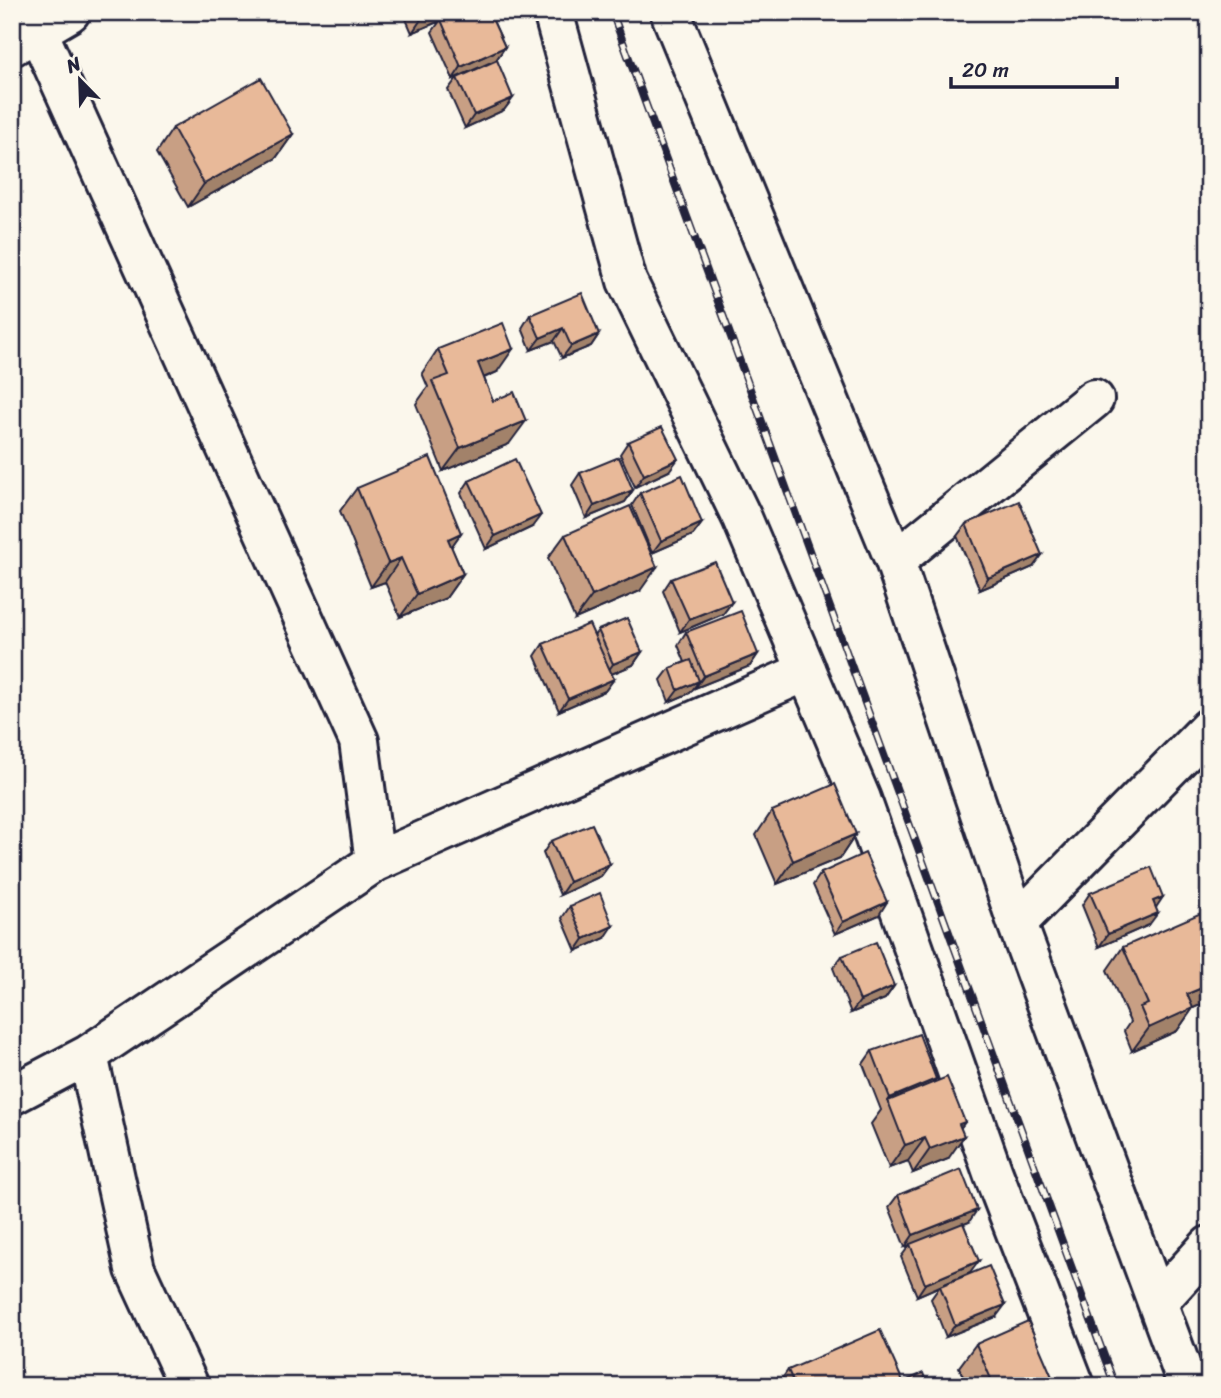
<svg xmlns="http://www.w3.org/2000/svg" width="1221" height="1398" viewBox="0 0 1221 1398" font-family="Sriracha,sans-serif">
	<rect width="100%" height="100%" fill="#fbf7ec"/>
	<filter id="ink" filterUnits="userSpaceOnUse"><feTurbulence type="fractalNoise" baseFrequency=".0143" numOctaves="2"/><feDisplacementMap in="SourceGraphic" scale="14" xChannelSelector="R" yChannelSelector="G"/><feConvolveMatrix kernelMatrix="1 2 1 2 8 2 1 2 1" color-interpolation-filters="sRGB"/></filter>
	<g filter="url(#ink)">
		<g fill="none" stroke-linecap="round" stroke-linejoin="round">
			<!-- street casing -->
			<g stroke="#22223b" stroke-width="44">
				<path id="street" d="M 553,12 L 627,281 L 742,518 L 861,799 L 993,1173 L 1075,1386
					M 670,12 L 895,561 L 1017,923 L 1188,1386
					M 38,32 L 359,741 L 375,862
					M 12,46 L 70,12
					M 895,561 L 1094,399
					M 1017,923 L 1209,728
					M 88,1055 L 135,1269 L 189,1386
					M 12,1095 L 88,1055 L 375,862 L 807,671
					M 1158,1302 L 1209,1246"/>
			</g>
			<!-- street -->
			<use href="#street" stroke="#fbf7ec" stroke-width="38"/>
			<!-- rail casing -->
			<g stroke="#22223b" stroke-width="8">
				<path id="rail" d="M 612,12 L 1115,1386"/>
			</g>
			<!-- rail -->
			<use href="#rail" stroke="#fbf7ec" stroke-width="5" stroke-dasharray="16" stroke-linecap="butt"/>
		</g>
		<!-- wall -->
		<path fill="#c89f84" stroke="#22223b" stroke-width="2" d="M 403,12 L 489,12 L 505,47 L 496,60 L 453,79 L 432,32 L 440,21 L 412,33 Z
			M 457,78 L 513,98 L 504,110 L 465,128 L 448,90 Z
			M 173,128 L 293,134 L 276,158 L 188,207 L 157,152 Z
			M 530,315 L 599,334 L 591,346 L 562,358 L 554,341 L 531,350 L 522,328 Z
			M 438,349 L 497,372 L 484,378 L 509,444 L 443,471 L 416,404 L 428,387 L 422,373 Z
			M 628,442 L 669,471 L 635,487 L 620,454 Z
			M 580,473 L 633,490 L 625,502 L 586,518 L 572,485 Z
			M 469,481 L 532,527 L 486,549 L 461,493 Z
			M 357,488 L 461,533 L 451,547 L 463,574 L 446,598 L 400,617 L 385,582 L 371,587 L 340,511 Z
			M 640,493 L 702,523 L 693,535 L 652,553 L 632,505 Z
			M 966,524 L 1042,555 L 1033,567 L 980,590 L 957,536 Z
			M 565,535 L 640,591 L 575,619 L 548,558 Z
			M 671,579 L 732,602 L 723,614 L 680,632 L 663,591 Z
			M 598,630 L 642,652 L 633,665 L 611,674 L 614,679 L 605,691 L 559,711 L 535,656 L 543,644 L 594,636 Z
			M 686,632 L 758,654 L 750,666 L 695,688 L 695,686 L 690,693 L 669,702 L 661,680 L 670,668 L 685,662 L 678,645 Z
			M 772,811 L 856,834 L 840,858 L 777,884 L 756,835 Z
			M 551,841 L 610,864 L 601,876 L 560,895 L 543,853 Z
			M 821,873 L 879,915 L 835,934 L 813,885 Z
			M 1090,893 L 1156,908 L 1149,925 L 1099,947 L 1082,905 Z
			M 570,906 L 605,938 L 576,951 L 562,918 Z
			M 1209,930 L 1209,1001 L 1193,1008 L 1177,1031 L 1132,1051 L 1124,1031 L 1130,1022 L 1107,970 L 1123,947 Z
			M 842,956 L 894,986 L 885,999 L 851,1013 L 833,968 Z
			M 872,1051 L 936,1079 L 933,1083 L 965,1122 L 961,1127 L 948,1159 L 913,1173 L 908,1161 L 889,1168 L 871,1124 L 881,1110 L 863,1064 Z
			M 898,1195 L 969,1222 L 964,1224 L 970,1273 L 917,1296 L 901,1257 L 909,1246 L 905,1247 L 889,1207 Z
			M 940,1286 L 996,1317 L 946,1337 L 931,1299 Z
			M 976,1344 L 1056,1386 L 967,1386 L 959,1367 Z
			M 788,1370 L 903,1382 L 928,1386 L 777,1386 Z"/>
		<!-- shaded-wall -->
		<path fill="#a2826b" stroke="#22223b" stroke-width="2" d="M 426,12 L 460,12 L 412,33 Z
			M 505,47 L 496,60 L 453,79 L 461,67 Z
			M 513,98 L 504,110 L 465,128 L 474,115 Z
			M 293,134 L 276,158 L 188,207 L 204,184 Z
			M 563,328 L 554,341 L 531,350 L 540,338 Z
			M 599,334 L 591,346 L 562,358 L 571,346 Z
			M 513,349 L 497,372 L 462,387 L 478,363 Z
			M 526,421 L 509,444 L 443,471 L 460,448 Z
			M 678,459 L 669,471 L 635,487 L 644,475 Z
			M 633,490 L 625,502 L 586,518 L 594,506 Z
			M 541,515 L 532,527 L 486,549 L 495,536 Z
			M 702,523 L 693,535 L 652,553 L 661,541 Z
			M 461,533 L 445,556 L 448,539 Z
			M 1042,555 L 1033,567 L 980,590 L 988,578 Z
			M 401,558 L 385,582 L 371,587 L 388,563 Z
			M 657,567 L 640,591 L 575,619 L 592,596 Z
			M 463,574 L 446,598 L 400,617 L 417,594 Z
			M 732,602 L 723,614 L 680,632 L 689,619 Z
			M 642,652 L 633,665 L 604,677 L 613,664 Z
			M 758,654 L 750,666 L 695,688 L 704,676 Z
			M 614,679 L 605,691 L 559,711 L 568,699 Z
			M 699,681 L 690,693 L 669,702 L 678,690 Z
			M 856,834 L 840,858 L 777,884 L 793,861 Z
			M 610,864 L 601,876 L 560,895 L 569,882 Z
			M 1163,897 L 1155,909 L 1153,901 Z
			M 887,902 L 879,915 L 835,934 L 843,922 Z
			M 1158,913 L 1149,925 L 1099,947 L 1108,934 Z
			M 613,926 L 605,938 L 576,951 L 584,939 Z
			M 1209,985 L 1209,1001 L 1193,1008 L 1177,1031 L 1132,1051 L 1149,1028 L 1187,994 Z
			M 894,986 L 885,999 L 851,1013 L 860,1001 Z
			M 936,1079 L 927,1091 L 888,1101 L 890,1098 Z
			M 965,1122 L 951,1141 L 964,1136 L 948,1159 L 913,1173 L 930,1149 L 959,1124 Z
			M 925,1138 L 908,1161 L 889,1168 L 905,1145 Z
			M 977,1210 L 969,1222 L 905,1247 L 913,1235 Z
			M 979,1261 L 970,1273 L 917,1296 L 925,1284 Z
			M 1005,1305 L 996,1317 L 946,1337 L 955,1325 Z"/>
		<!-- building -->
		<path fill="#e8b999" stroke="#22223b" stroke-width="2" d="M 457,12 L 489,12 L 505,47 L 461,67 L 441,20 Z
			M 497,60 L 513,98 L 474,115 L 457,78 Z
			M 261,78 L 293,134 L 204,184 L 173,128 Z
			M 582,293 L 599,334 L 571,346 L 563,328 L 540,338 L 530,315 Z
			M 503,323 L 513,349 L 478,363 L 493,401 L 514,392 L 526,421 L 460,448 L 432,381 L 449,375 L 438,349 Z
			M 662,427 L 678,459 L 644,475 L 628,442 Z
			M 430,457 L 461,533 L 448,539 L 463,574 L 417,594 L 401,558 L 388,563 L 357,488 Z
			M 619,457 L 633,490 L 594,506 L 580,473 Z
			M 515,459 L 541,515 L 495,536 L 469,481 Z
			M 682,475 L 702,523 L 661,541 L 640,493 Z
			M 1019,501 L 1042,555 L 988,578 L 966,524 Z
			M 630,506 L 657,567 L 592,596 L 565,535 Z
			M 715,562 L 732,602 L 689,619 L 671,579 Z
			M 741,611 L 758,654 L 704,676 L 686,632 Z
			M 627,618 L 642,652 L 613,664 L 598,630 Z
			M 589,624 L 614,679 L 568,699 L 543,644 Z
			M 691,660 L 699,681 L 678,690 L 670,668 Z
			M 835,784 L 856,834 L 793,861 L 772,811 Z
			M 592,824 L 610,864 L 569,882 L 551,841 Z
			M 865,853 L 887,902 L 843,922 L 821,873 Z
			M 1151,867 L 1163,897 L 1153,901 L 1158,913 L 1108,934 L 1090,893 Z
			M 600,893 L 613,926 L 584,939 L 570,906 Z
			M 1201,913 L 1209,930 L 1209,985 L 1187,994 L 1193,1008 L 1149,1028 L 1140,1007 L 1148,1004 L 1123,947 Z
			M 876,942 L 894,986 L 860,1001 L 842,956 Z
			M 919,1034 L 936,1079 L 890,1098 L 872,1051 Z
			M 947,1077 L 965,1122 L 959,1124 L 964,1136 L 930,1149 L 925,1138 L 905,1145 L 888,1101 Z
			M 961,1169 L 977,1210 L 913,1235 L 898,1195 Z
			M 963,1223 L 979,1261 L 925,1284 L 910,1244 Z
			M 989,1266 L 1005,1305 L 955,1325 L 940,1286 Z
			M 1028,1321 L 1056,1386 L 994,1386 L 976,1344 Z
			M 880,1330 L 903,1382 L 923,1373 L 928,1386 L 795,1386 L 788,1370 Z"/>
	</g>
	<!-- margin -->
	<rect width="1221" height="1398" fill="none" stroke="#fbf7ec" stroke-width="42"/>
	<rect x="21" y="21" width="1179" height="1356" fill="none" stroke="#22223b" stroke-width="2.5" filter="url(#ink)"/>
	<!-- north arrow -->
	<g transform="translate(80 80) rotate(337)" stroke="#fbf7ec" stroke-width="5" paint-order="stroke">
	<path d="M0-5L12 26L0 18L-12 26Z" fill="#22223b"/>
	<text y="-10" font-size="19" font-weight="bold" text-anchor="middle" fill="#22223b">N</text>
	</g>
	<!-- scale -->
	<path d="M951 77v10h166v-10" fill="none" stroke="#22223b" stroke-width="3.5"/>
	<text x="962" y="77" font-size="21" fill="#22223b" stroke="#fbf7ec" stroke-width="5" paint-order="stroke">20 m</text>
</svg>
